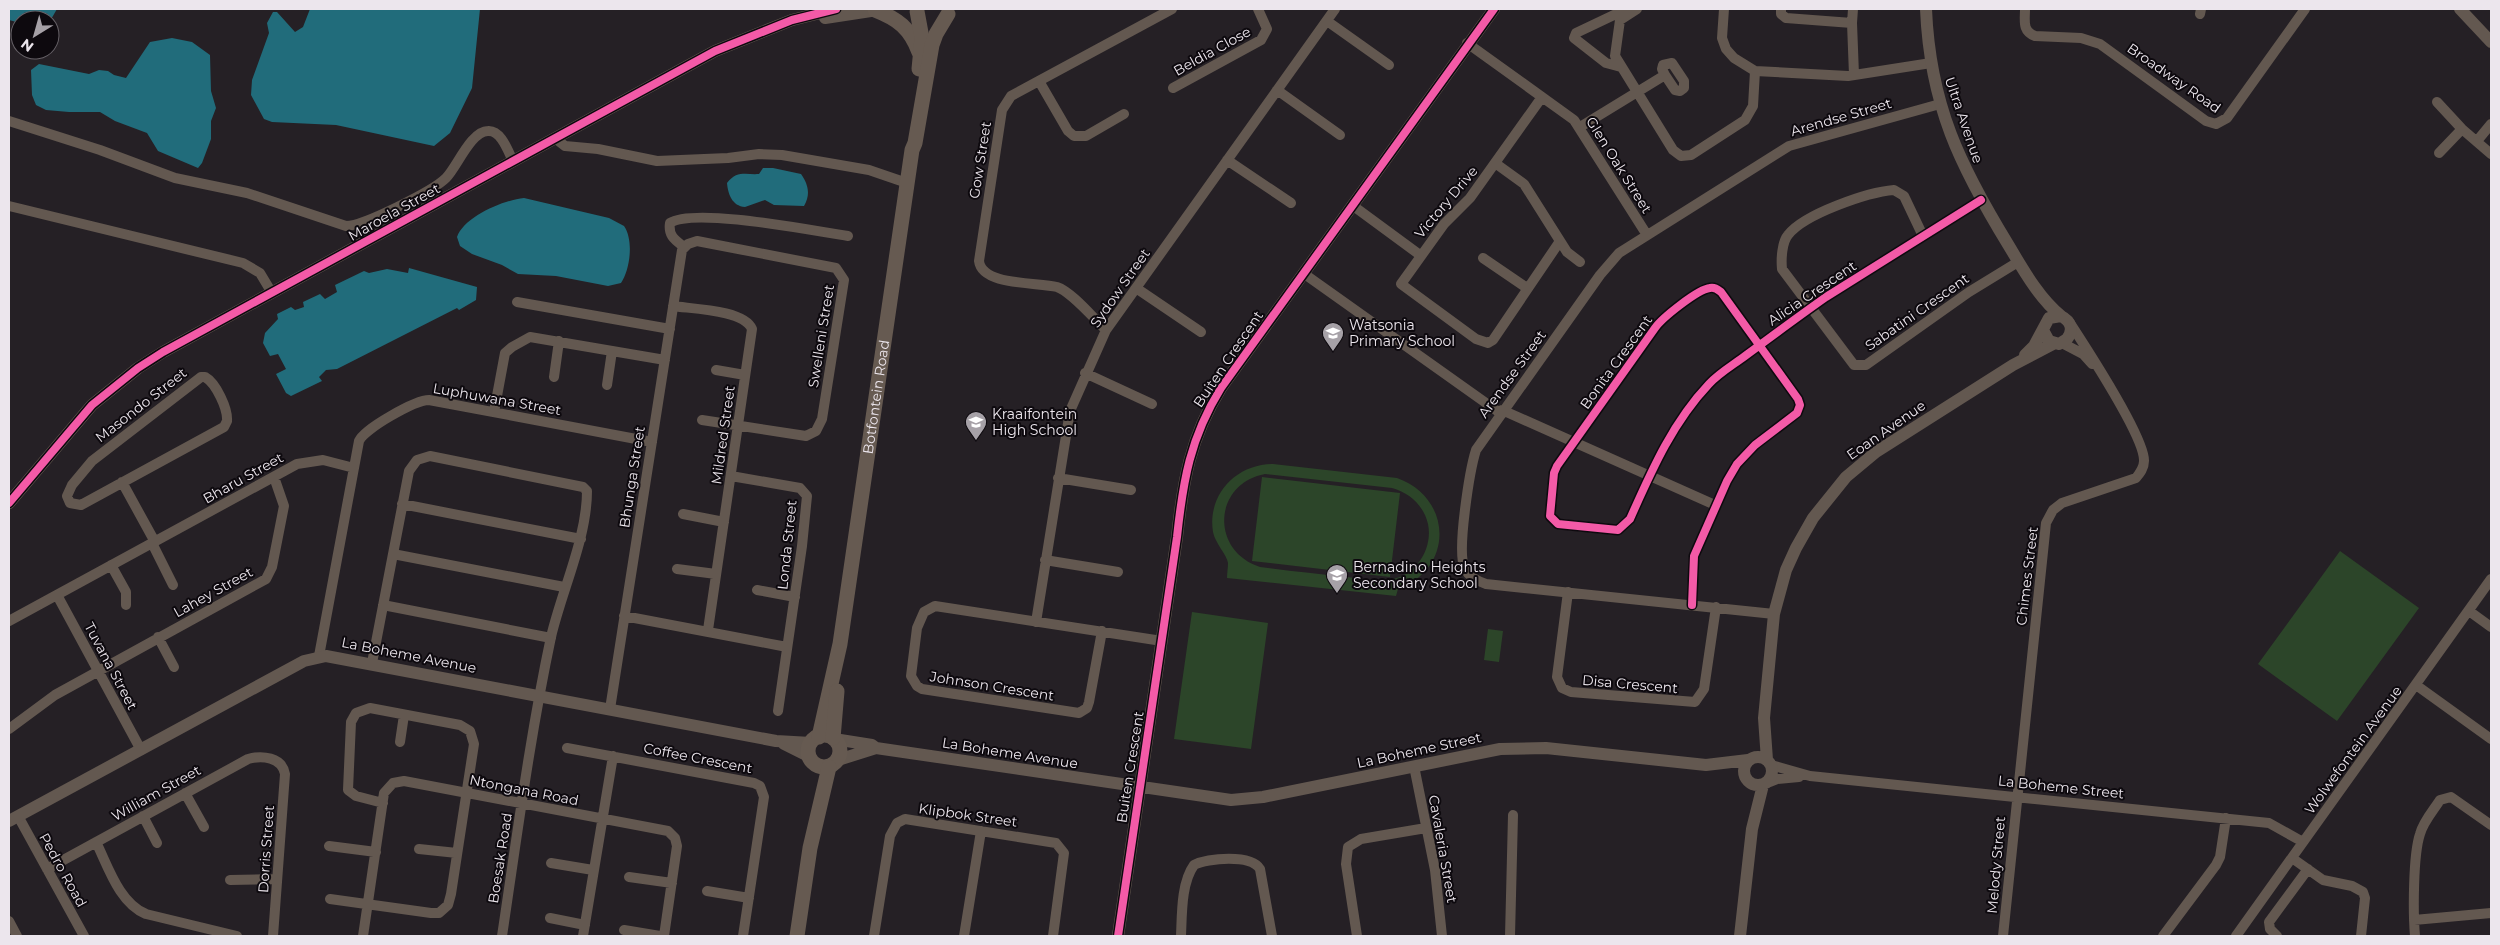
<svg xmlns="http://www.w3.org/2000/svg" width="2500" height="945" viewBox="0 0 2500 945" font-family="Montserrat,sans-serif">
	<rect width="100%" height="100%" fill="#252025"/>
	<!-- green -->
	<path fill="#2c4529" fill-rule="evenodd" d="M 1273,464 L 1397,478 C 1453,498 1454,569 1398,589 L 1396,596 L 1227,578 C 1227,573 1228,568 1228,563 C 1227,555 1215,543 1213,532 C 1207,495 1236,464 1273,464 ZM 1265,474 L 1392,488 C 1410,493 1424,506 1428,524 C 1433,548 1417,574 1393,579 C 1378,582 1362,579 1347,577 C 1318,574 1289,571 1260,567 C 1210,551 1213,484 1265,474 Z
		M 1262,477 L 1400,493 L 1390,577 L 1252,561 Z
		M 2340,551 L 2419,608 L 2337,721 L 2258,664 Z
		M 1192,612 L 1268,623 L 1251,749 L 1174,739 Z
		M 1488,629 L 1503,631 L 1499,662 L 1484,660 Z"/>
	<!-- water -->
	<path fill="#216c7b" d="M 9,9 L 57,9 L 50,21 L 20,20 L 20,23 L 9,20 Z
		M 310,9 L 480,9 L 472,88 L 450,133 L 434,146 L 336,125 L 272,122 L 264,119 L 251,95 L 252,80 L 269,33 L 267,23 L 273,12 L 277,12 L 295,32 L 303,27 Z
		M 172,38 L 192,42 L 210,55 L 211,91 L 216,108 L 211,121 L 211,139 L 202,163 L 198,168 L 158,151 L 147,133 L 115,121 L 100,112 L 69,112 L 46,110 L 36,105 L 32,95 L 31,70 L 39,64 L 89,74 L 99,70 L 108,71 L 114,75 L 126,78 L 150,42 Z
		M 763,168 L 773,168 L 801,174 C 808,184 811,194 804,206 L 774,205 L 765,200 L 745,207 C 732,206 728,194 727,183 C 737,170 746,175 759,174 Z
		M 524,198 L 609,218 L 624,226 C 634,240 630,270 621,283 L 608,286 L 556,276 L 518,274 L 502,265 L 472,254 L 460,246 L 457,237 C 464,217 503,200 524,198 Z
		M 409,268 L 477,287 L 476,300 L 459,310 L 457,308 L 337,369 L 326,370 L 319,377 L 322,381 L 291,396 L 286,393 L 276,374 L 286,369 L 278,354 L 270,356 L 263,343 L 265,333 L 278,319 L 277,314 L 291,307 L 295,310 L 304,307 L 303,302 L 320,294 L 325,299 L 337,292 L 335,285 L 364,271 L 369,273 L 387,269 L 408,273 Z"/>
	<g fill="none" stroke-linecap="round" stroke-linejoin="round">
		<!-- minor -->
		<path stroke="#635850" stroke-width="10" d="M 1637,9 L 1620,20 L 1615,56 L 1673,150 L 1681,156 L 1691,155 L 1745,120 L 1753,106 L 1755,71
			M 1724,9 L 1722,38 L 1726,49 L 1734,58 L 1755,71 L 1848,76 L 1931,63
			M 1781,9 L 1781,14 L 1786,18 L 1852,23 L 1853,9
			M 2025,9 C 2025,21 2022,31 2035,36 L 2081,38 L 2100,44 L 2206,121 L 2216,124 L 2227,118 L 2305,9
			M 2200,14 L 2201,9
			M 1327,21 L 1389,65
			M 1852,23 L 1854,75
			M 1467,43 L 1574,120 L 1647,235
			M 1621,67 L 1606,63 L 1574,38 L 1576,33 L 1616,14 L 1625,15
			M 1039,81 L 1068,131 L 1074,136 L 1086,136 L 1124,114
			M 1173,88 L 1261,40 L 1267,29 L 1258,9
			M 1277,90 L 1340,135
			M 1542,97 L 1470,198 L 1444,224 L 1401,284 L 1476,339 L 1488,343 L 1493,340 L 1560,241
			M 2437,102 L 2462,129 L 2491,154
			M 9,121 L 100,150 L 175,178 L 247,193 L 346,226 C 363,226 433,191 446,178 C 457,167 471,131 488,131 C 501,130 508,151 513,161
			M 1580,127 L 1665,75 L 1675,90 L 1680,91 L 1684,88 L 1684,81 L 1672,63 L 1663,65 L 1662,69 L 1665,75
			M 556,139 L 565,146 L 598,149 L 657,161 L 728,158 L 759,154 L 782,155 L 869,170 L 907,183
			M 2477,141 L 2491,124
			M 2439,153 L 2462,129
			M 1227,160 L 1291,203
			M 1495,163 L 1524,184 L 1567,252 L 1580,262
			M 1352,205 L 1420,255
			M 9,206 L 243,263 L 260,273 L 272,293
			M 1923,236 L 1904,196 L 1894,190 C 1868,192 1804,214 1788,235 C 1782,242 1781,259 1782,269 L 1854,365 L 1866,365 L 1969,292 L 2018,262
			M 684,247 C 675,240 668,236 670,223 C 694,207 814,231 848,236
			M 1483,258 L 1527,288
			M 1303,273 L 1500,413
			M 1136,288 L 1201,332
			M 517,302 L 670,329
			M 673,306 C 693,309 744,310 752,329 L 708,630
			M 1106,330 C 1094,319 1072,292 1057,287 C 1037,282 982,286 979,261 L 1002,110 L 1011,96 L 1172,9
			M 2062,343 L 2083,354 L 2092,364
			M 716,370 L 745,375
			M 1085,373 L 1152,404
			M 201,377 L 205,377 C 216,383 228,409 227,421 L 224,427 L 81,505 L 70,503 L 67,496 L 72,485 L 92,461 Z
			M 554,377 L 559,341
			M 607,385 L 612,351
			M 1502,410 L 1715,505
			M 494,412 L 505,353 L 512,347 L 530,337 L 665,360
			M 731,476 L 800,488 L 807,496 L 802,546 L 778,711
			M 1058,478 L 1131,490
			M 122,482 L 155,542
			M 402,504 L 581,539
			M 683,514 L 724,522
			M 152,543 L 173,585
			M 393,554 L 564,587
			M 1045,560 L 1118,572
			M 111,565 L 126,592 L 126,605
			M 677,569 L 716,574
			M 757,590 L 795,597
			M 1568,592 L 1557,677 L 1562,688 L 1571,692 L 1695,702 L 1704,689 L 1716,607
			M 57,595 L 141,750
			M 383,605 L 551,638
			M 1692,605 L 1694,556 L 1727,481 L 1737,464 L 1755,445 L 1797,413 L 1800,405 L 1798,399 L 1721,292 C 1717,289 1714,287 1710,288 C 1698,289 1662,318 1655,328 L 1557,466 L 1554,473 L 1550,516 L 1558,524 L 1618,530 L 1630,519 C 1651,472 1672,423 1709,384 C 1719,373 1733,365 1745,356 C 1772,336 1799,316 1826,297 L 1981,200
			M 2469,611 L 2491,627
			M 1774,614 L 1486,584 C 1477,581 1469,577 1465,569 C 1456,553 1470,469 1476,450 L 1600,275 L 1619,253 L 1789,146 L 1940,104
			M 624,616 L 787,647
			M 9,621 L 297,464 L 323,460 L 354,468
			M 1036,622 L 1070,411 L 1106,330 L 1335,9
			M 1102,631 L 1089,702 L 1087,708 L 1079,713 L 922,689 L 917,686 L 911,676 L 917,628 L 924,612 L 935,606 L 1162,641
			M 158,637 L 174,667
			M 319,656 L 359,441 C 364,429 415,400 429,400 L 652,442
			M 372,663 L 409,471 L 417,460 L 430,456 L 583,487 L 587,491 C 587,538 562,590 551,637 C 530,736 517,836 502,936
			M 2416,685 L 2491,739
			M 610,709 L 682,250 L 688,244 L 697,241 L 836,268 L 844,280 L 822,419 L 816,431 L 806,436 L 702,420
			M 9,729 L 55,695 L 266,579 L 272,567 L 284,506 L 274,477
			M 400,742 L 404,715
			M 567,748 L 754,783 L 760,786 L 764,797 L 743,936
			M 1771,765 L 1810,776 L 2269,823 L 2303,842
			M 1414,766 L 1435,870 L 1442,936
			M 1767,783 L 1777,779 L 1799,777
			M 185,793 L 204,827
			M 18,816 L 84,936
			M 143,816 L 157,843
			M 96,842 C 108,866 119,903 146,914 L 237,936
			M 329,846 L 376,852
			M 419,849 L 457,853
			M 2292,858 L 2323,880 L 2352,886 L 2363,892 L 2365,898 L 2361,936
			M 551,863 L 593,870
			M 47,869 L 248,759 C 262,755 282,757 285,774 L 273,936
			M 629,877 L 672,883
			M 230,880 L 277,879
			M 707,891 L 749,898
			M 330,899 L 431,913 L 439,913 L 448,905 L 451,894 L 474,744 L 470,731 L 460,725 L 370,708 L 356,713 L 351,722 L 348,790 L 356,796 L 383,803
			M 550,918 L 585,925
			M 2414,920 L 2491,913
			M 9,921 L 17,936
			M 624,930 L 660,936
			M 363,936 L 384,793 L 393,783 L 404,781 L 668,831 L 675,838 L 677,846 L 664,936
			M 583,936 L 613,756
			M 874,936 L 890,836 L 897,823 L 905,819 L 1056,843 L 1064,853 L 1053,936
			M 964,936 L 981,831
			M 1181,936 C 1182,915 1181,883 1194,865 C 1208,858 1251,854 1260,869 L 1272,936
			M 1357,936 L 1346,864 L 1348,847 L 1361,839 L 1426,828
			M 1510,936 L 1513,815
			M 2003,936 L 2046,523 L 2053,510 L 2062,503 L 2136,478 C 2140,473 2144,468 2144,461 C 2145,438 2085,346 2070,323
			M 2163,936 L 2216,865 L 2220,857 L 2226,818
			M 2236,936 L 2491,579
			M 2277,936 L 2270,929 L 2269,922 L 2308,869
			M 2415,936 C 2413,913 2413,855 2420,834 C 2423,822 2433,811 2440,800 L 2451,797 L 2491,825"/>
		<!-- tertiary -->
		<path stroke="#635850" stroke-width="12" d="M 1926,9 C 1930,105 1960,166 2009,246 C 2024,271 2039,298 2061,316
			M 2460,9 L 2491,42
			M 825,18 L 884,9
			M 2025,355 L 2034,346 L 2049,318 L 2061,316 C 2071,321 2074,330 2067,339 L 2059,344 L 2049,341 L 2043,330
			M 9,503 L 92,405 L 138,368 L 163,352 L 715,51 L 792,20 L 836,9
			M 834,739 L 872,745 L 876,748 L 1231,800 L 1263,797 L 1500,749 L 1546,748 L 1706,765 L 1748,760
			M 784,744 L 810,757
			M1744 771a14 14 0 1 1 28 0a14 14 0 1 1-28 0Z
			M 838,760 L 876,748
			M 1767,760 L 1764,718 L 1774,614 L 1786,570 L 1796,548 L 1813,518 L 1846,477 L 1876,452 L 2013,365 L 2055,343
			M 9,821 L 304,661 L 326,656 L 776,741 L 811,743
			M 1118,936 L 1177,537 C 1183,481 1190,438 1221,388 L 1494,9
			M 1740,936 L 1752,829 L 1763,785"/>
		<!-- secondary -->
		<g stroke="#665a51" stroke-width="15">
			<path d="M 875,10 C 898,19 910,28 919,52"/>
			<path d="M 917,11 L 922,38 L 919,69"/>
			<circle cx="824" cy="751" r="16"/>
			<path id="s1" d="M 819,737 L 840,644 L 912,150 L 915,143 L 932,45 L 936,34 L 948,14"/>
			<path d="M 833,738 L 837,691"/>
			<path d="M 797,936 L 810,848 L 829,767"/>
		</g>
		<!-- cycleway casing -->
		<g stroke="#0d090e" stroke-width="11">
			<path id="cycleway" d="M 9,503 L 92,405 L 138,368 L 163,352 L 715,51 L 792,20 L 836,9
				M 1692,605 L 1694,556 L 1727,481 L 1737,464 L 1755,445 L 1797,413 L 1800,405 L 1798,399 L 1721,292 C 1717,289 1714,287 1710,288 C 1698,289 1662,318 1655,328 L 1557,466 L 1554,473 L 1550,516 L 1558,524 L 1618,530 L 1630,519 C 1651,472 1672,423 1709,384 C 1719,373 1733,365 1745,356 C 1772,336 1799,316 1826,297 L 1981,200
				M 1118,936 L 1177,537 C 1183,481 1190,438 1221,388 L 1494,9"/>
		</g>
		<!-- cycleway -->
		<use href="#cycleway" stroke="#f35aa7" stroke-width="8"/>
	</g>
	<!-- icons -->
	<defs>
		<g id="school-pin" transform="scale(1.125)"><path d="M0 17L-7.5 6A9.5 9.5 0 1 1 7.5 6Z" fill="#a6a1a7" stroke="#0d090e"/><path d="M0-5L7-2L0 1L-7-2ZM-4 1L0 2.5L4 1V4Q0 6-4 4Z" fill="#fff"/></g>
	</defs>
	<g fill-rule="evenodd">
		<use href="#school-pin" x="1333" y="333"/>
		<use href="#school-pin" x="976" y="422"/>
		<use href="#school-pin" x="1337" y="575"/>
	</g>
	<g text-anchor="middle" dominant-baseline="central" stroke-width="4" stroke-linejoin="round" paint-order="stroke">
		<!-- street labels -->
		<g font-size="14" fill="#ece6ed" stroke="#0d090e">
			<text transform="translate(1212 51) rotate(-29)">Beldia Close</text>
			<text transform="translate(2174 78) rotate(35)">Broadway Road</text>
			<text transform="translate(1841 117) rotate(-16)">Arendse Street</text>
			<text transform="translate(1964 120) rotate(71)">Ultra Avenue</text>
			<text transform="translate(980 160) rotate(-81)">Gow Street</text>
			<text transform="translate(1619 165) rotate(58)">Glen Oak Street</text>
			<text transform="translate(1446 202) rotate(-50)">Victory Drive</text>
			<text transform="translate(394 212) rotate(-29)">Maroela Street</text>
			<text transform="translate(1120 288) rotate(-55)">Sydow Street</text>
			<text transform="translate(1812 293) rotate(-34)">Alicia Crescent</text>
			<text transform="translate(1917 312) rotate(-35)">Sabatini Crescent</text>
			<text transform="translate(821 336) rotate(-81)">Swelleni Street</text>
			<text transform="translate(1228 359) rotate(-56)">Buiten Crescent</text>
			<text transform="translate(1616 362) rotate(-54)">Bonita Crescent</text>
			<text transform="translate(1512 374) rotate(-54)">Arendse Street</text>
			<text stroke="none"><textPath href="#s1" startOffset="345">Botfontein Road</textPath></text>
			<text transform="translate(497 399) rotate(10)">Luphuwana Street</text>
			<text transform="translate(141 405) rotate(-38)">Masondo Street</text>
			<text transform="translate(1886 430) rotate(-35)">Eoan Avenue</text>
			<text transform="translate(723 435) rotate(-82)">Mildred Street</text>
			<text transform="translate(632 477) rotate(-81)">Bhunga Street</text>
			<text transform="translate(243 478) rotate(-29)">Bharu Street</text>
			<text transform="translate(787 545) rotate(-84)">Londa Street</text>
			<text transform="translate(2027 576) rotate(-83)">Chimes Street</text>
			<text transform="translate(213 592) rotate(-29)">Lahey Street</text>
			<text transform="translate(409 655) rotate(11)">La Boheme Avenue</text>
			<text transform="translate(111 666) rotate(62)">Tuvana Street</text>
			<text transform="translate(1630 684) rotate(5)">Disa Crescent</text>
			<text transform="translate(992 686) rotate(9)">Johnson Crescent</text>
			<text transform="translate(1419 750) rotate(-12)">La Boheme Street</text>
			<text transform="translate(2353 750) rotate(-54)">Wolwefontein Avenue</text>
			<text transform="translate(1010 753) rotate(9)">La Boheme Avenue</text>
			<text transform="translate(698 758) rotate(11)">Coffee Crescent</text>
			<text transform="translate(1130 767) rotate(-81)">Buiten Crescent</text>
			<text transform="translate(2061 787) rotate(6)">La Boheme Street</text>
			<text transform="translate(524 790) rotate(11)">Ntongana Road</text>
			<text transform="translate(156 793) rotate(-29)">William Street</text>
			<text transform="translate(968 815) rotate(8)">Klipbok Street</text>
			<text transform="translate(266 849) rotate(-86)">Dorris Street</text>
			<text transform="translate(1443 849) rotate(80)">Cavaleria Street</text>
			<text transform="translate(500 858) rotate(-81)">Boesak Road</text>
			<text transform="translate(1996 865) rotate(-85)">Melody Street</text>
			<text transform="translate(63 870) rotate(61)">Pedro Road</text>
		</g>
		<!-- poi labels -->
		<g font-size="14" fill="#ece6ed" stroke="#0d090e" text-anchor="start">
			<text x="1349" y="325">Watsonia<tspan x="1349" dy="16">Primary School</tspan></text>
			<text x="992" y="414">Kraaifontein<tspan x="992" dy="16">High School</tspan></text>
			<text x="1353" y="567">Bernadino Heights<tspan x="1353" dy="16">Secondary School</tspan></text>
		</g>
	</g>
	<!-- border -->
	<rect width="2500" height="945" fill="none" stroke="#ece6ed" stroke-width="20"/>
	<!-- north arrow -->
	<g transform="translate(35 35) rotate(217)"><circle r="24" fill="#0d090e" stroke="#666167"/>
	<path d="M0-4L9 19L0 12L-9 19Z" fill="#a6a1a7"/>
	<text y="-8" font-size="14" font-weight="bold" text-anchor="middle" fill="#ece6ed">N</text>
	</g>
</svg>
